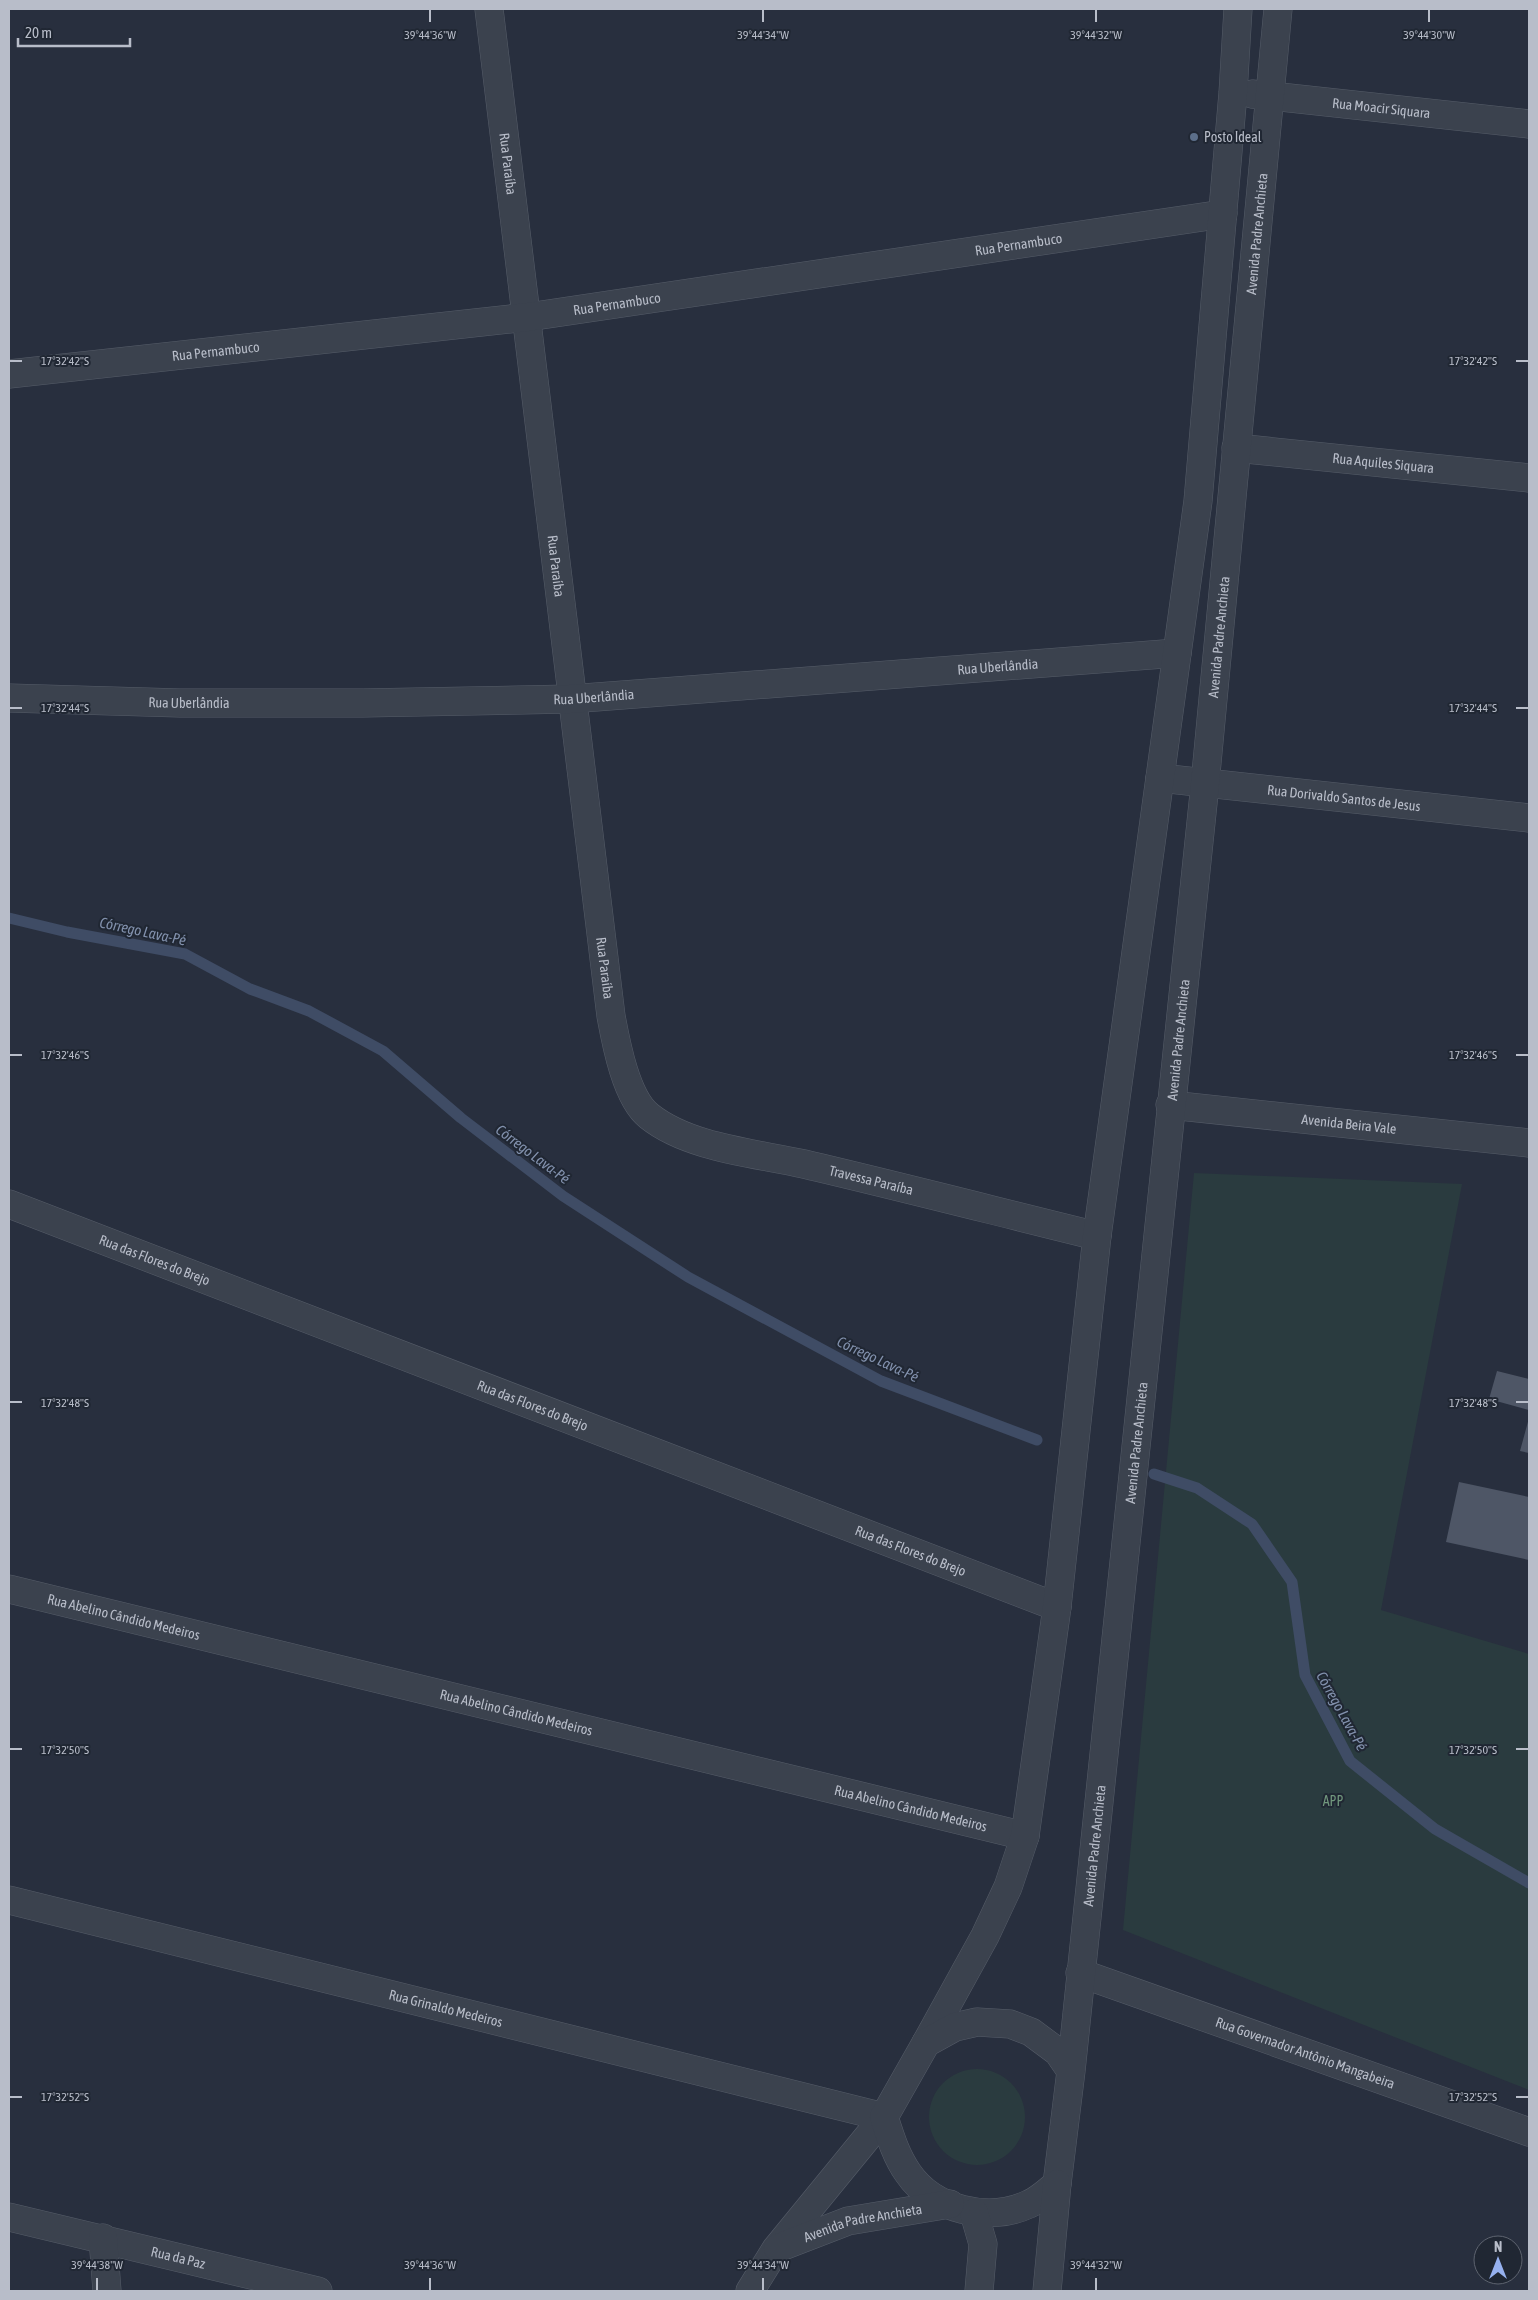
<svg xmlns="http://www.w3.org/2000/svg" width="1538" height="2300" viewBox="0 0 1538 2300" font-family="'Asap Condensed',sans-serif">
	<rect width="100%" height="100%" fill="#282f3e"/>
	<!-- green -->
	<path fill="#2a3b3f" d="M 1194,1173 L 1462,1184 L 1381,1610 L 1529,1654 L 1529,2090 L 1123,1930 Z
		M929 2117a48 48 0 1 1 96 0a48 48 0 1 1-96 0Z"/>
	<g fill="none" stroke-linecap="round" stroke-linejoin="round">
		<!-- stream -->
		<path stroke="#3f4c65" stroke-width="11" d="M 9,918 L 67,932 L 185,954 L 250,989 L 309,1011 L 383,1051 L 461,1118 L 563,1196 L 688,1277 L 881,1381 L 1037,1440
			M 1154,1474 L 1197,1488 L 1252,1524 L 1292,1582 L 1305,1675 L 1350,1761 L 1435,1829 L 1529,1883"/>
	</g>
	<!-- building -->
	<path fill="#4e5666" d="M 1497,1371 L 1529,1379 L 1529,1410 L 1489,1399 Z
		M 1529,1418 L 1529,1453 L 1520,1451 Z
		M 1459,1482 L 1529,1497 L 1529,1560 L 1446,1542 Z"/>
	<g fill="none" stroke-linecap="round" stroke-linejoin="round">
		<!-- minor casing -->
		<g stroke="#565d69" stroke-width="29">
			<g id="minor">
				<path id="s1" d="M 489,9 C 531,344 568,680 611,1016 C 616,1043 626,1098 649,1116 C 689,1148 755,1153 804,1164 C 902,1187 999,1212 1097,1236"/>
				<path id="s2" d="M 1252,94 L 1529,124"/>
				<path id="s3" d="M 9,374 L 528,317 L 1223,214"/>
				<path id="s4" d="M 1236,448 L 1529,478"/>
				<path id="s5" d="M 9,698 L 180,703 L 363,703 L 570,699 L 1177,653"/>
				<path id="s6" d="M 1160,778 L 1529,818"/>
				<path id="s7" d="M 1170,1105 L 1529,1143"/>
				<path id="s8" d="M 9,1204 L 1057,1607"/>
				<path id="s9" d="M 9,1589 L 1025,1836"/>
				<path id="s10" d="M 9,1900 L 884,2117 L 776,2249 L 750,2291"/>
				<path id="s11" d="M 1080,1973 L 1529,2132"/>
				<path d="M 926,2043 L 985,1936 L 1008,1887 L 1025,1836 L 1057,1607 L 1097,1236 L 1198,501 L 1233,93 L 1238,9"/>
				<path id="s12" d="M 1071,2071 L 1058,2052 L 1031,2032 L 1010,2024 L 977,2022 L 955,2027 L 926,2043 L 884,2117 C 890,2136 896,2156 908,2173 C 933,2210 989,2223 1029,2204 C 1039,2200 1048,2191 1057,2184 L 1071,2071 L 1205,784 L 1278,9"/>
				<path d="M 974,2213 L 983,2244 L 979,2291"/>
				<path id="s13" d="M 9,2217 L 318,2291"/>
				<path d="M 103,2238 L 107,2291"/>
				<path id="s14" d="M 778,2248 L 848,2221 L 950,2204"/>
				<path d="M 1047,2291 L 1057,2184"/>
			</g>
		</g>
		<!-- minor -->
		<use href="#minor" stroke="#3b424e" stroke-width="28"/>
	</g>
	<!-- ticks -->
	<path fill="none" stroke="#b8bdc9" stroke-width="2" d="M 430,10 L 430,22M 763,10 L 763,22M 1096,10 L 1096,22M 1429,10 L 1429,22M 10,361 L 22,361M 1516,361 L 1528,361M 10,708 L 22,708M 1516,708 L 1528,708M 10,1055 L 22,1055M 1516,1055 L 1528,1055M 10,1402 L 22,1402M 1516,1402 L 1528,1402M 10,1749 L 22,1749M 1516,1749 L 1528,1749M 10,2097 L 22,2097M 1516,2097 L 1528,2097M 97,2278 L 97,2290M 430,2278 L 430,2290M 763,2278 L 763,2290M 1096,2278 L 1096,2290"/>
	<!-- markers -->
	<circle fill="#5c6f8a" stroke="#202733" stroke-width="2" cx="1194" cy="137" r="5"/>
	<g text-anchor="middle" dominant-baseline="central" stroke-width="4" stroke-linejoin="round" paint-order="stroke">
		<!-- street labels -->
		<g font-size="14" fill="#b8bdc9" stroke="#202733">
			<text stroke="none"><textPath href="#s2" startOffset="130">Rua Moacir Siquara</textPath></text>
			<text stroke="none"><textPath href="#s1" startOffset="156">Rua Paraíba</textPath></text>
			<text stroke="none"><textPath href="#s12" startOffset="2444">Avenida Padre Anchieta</textPath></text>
			<text stroke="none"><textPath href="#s3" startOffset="1018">Rua Pernambuco</textPath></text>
			<text stroke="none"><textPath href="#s3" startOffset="612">Rua Pernambuco</textPath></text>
			<text stroke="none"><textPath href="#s3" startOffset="208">Rua Pernambuco</textPath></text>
			<text stroke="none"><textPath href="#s4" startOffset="148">Rua Aquiles Siquara</textPath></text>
			<text stroke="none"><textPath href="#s1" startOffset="561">Rua Paraíba</textPath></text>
			<text stroke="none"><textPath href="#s12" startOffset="2039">Avenida Padre Anchieta</textPath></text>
			<text stroke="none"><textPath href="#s5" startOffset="990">Rua Uberlândia</textPath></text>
			<text stroke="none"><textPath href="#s5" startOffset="585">Rua Uberlândia</textPath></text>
			<text stroke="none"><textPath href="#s5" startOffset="180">Rua Uberlândia</textPath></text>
			<text stroke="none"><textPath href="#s6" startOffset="185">Rua Dorivaldo Santos de Jesus</textPath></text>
			<text stroke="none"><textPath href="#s1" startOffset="966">Rua Paraíba</textPath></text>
			<text stroke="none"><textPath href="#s12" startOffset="1634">Avenida Padre Anchieta</textPath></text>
			<text stroke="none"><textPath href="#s7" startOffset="180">Avenida Beira Vale</textPath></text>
			<text stroke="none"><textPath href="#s1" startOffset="1356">Travessa Paraíba</textPath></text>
			<text stroke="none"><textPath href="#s8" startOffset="156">Rua das Flores do Brejo</textPath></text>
			<text stroke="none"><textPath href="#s8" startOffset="561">Rua das Flores do Brejo</textPath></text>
			<text stroke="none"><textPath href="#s12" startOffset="1229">Avenida Padre Anchieta</textPath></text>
			<text stroke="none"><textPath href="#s8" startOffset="966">Rua das Flores do Brejo</textPath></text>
			<text stroke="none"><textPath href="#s9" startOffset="118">Rua Abelino Cândido Medeiros</textPath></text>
			<text stroke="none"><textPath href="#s9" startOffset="522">Rua Abelino Cândido Medeiros</textPath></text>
			<text stroke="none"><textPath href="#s9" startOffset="928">Rua Abelino Cândido Medeiros</textPath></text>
			<text stroke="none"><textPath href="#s12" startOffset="824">Avenida Padre Anchieta</textPath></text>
			<text stroke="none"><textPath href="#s10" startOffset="450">Rua Grinaldo Medeiros</textPath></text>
			<text stroke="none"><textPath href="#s11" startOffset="239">Rua Governador Antônio Mangabeira</textPath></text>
			<text stroke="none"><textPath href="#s14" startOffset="89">Avenida Padre Anchieta</textPath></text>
			<text stroke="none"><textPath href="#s13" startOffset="174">Rua da Paz</textPath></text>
		</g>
		<!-- poi labels -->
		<g font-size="14" fill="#b8bdc9" stroke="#202733" text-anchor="start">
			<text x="1204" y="137">Posto Ideal</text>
		</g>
		<!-- park labels -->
		<g font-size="14" fill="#71977d" stroke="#202733">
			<text x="1333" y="1801">APP</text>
		</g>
		<!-- water labels -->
		<g font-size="15" font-style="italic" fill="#8291ad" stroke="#202733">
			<text transform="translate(143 931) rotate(12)">Córrego Lava-Pé</text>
			<text transform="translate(533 1154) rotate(37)">Córrego Lava-Pé</text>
			<text transform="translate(878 1359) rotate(25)">Córrego Lava-Pé</text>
			<text transform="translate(1342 1711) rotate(61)">Córrego Lava-Pé</text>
		</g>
	</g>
	<g font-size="12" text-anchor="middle" fill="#b8bdc9" stroke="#202733" stroke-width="4" stroke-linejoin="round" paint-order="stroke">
		<text x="430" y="39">39°44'36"W</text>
		<text x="763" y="39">39°44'34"W</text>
		<text x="1096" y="39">39°44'32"W</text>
		<text x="1429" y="39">39°44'30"W</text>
		<text x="65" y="365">17°32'42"S</text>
		<text x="1473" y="365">17°32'42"S</text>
		<text x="65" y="712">17°32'44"S</text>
		<text x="1473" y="712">17°32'44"S</text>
		<text x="65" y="1059">17°32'46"S</text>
		<text x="1473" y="1059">17°32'46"S</text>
		<text x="65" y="1407">17°32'48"S</text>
		<text x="1473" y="1407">17°32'48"S</text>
		<text x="65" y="1754">17°32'50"S</text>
		<text x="1473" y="1754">17°32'50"S</text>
		<text x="65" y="2101">17°32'52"S</text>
		<text x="1473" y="2101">17°32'52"S</text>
		<text x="97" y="2269">39°44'38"W</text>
		<text x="430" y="2269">39°44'36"W</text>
		<text x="763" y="2269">39°44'34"W</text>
		<text x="1096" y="2269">39°44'32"W</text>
	</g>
	<!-- border -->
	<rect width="1538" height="2300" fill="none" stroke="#b8bdc9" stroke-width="20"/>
	<!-- north arrow -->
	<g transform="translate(1498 2260)"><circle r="24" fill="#202733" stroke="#5d636f"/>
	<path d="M0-4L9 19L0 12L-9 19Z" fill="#96b1ef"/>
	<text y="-8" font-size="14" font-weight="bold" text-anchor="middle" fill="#b8bdc9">N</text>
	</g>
	<!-- scale -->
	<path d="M18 38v8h112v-8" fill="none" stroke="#b8bdc9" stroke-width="2.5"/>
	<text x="25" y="38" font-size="15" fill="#b8bdc9" stroke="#202733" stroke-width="4" paint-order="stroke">20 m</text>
</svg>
